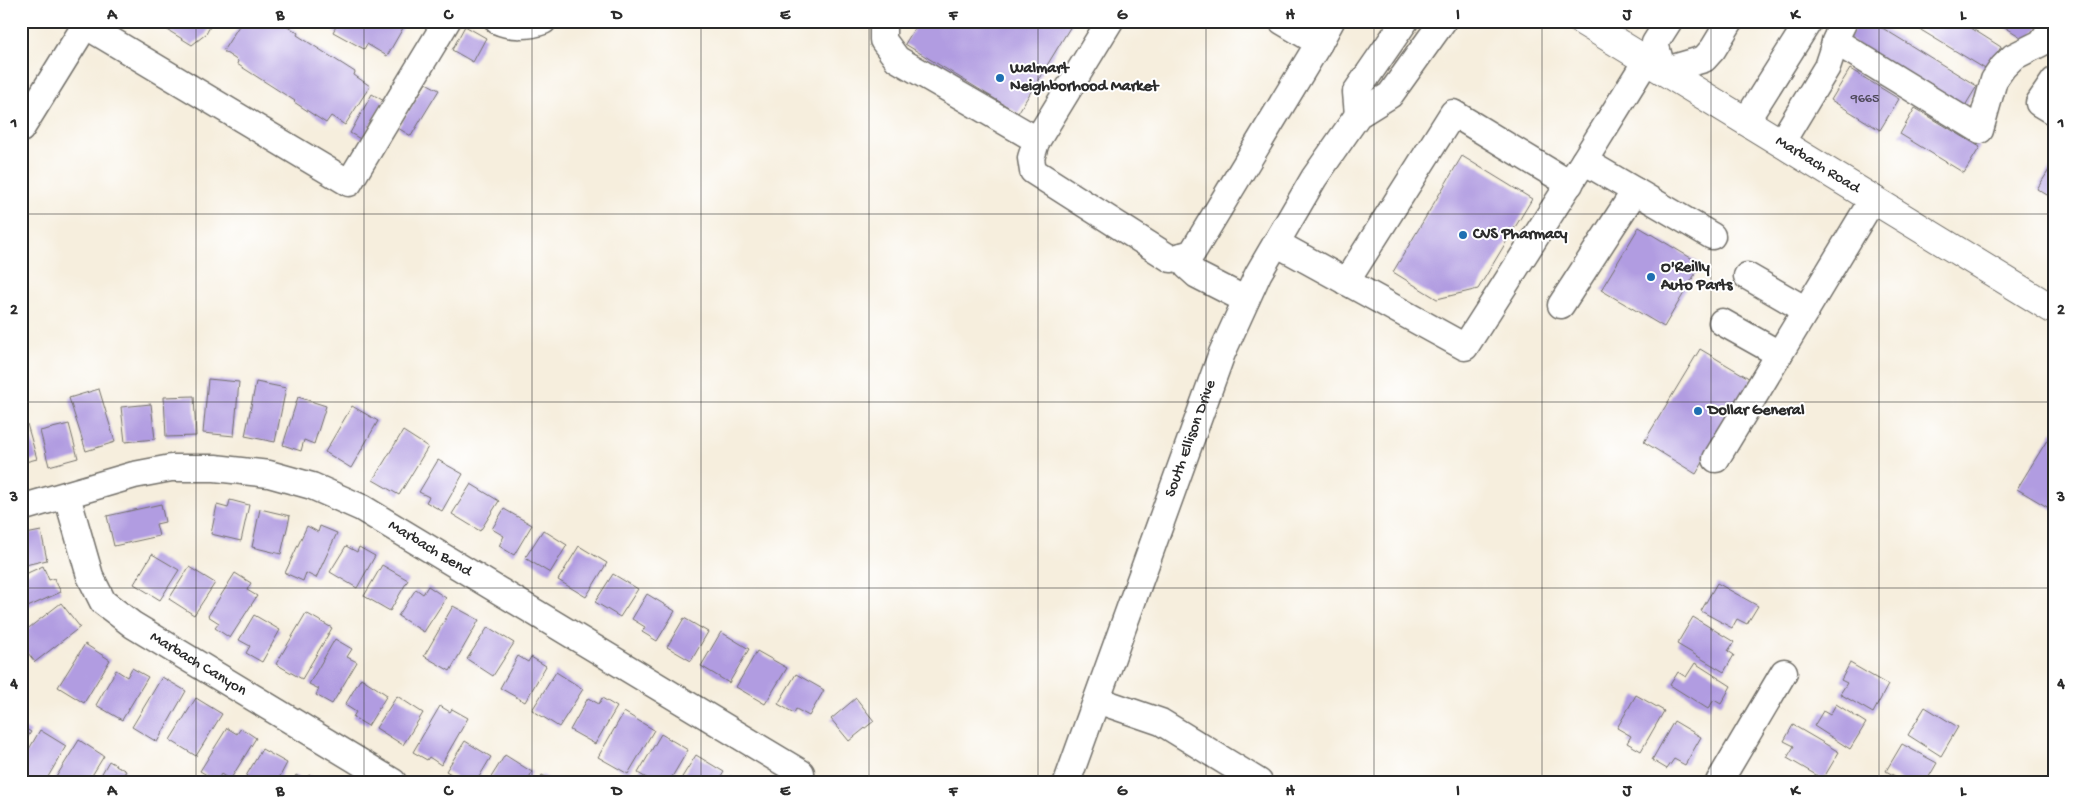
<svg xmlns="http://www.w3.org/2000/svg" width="2075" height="803" viewBox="0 0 2075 803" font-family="'Gochi Hand',sans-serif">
	<rect width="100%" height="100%" fill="#fff"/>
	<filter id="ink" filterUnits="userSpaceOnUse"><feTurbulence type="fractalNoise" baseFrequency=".02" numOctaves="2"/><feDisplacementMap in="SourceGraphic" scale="10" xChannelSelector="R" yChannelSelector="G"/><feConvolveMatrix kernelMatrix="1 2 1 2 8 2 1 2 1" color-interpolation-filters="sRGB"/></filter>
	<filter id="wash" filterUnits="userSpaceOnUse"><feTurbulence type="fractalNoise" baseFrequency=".0096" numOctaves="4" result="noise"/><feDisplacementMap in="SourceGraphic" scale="20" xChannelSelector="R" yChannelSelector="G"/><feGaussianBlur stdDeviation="1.12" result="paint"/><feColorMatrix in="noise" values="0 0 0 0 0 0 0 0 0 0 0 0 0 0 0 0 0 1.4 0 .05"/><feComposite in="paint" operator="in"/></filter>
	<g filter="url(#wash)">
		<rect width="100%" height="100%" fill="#f6eedd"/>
		<g id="blocks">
			<!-- building -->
			<path fill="#b19ce1" d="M 153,21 L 213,21 L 206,34 L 192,45 Z
				M 242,21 L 280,21 L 298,33 L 297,35 L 355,72 L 354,75 L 370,86 L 345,125 L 331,116 L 326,123 L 294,102 L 295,101 L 237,64 L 238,61 L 223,51 Z
				M 339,21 L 407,21 L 387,56 L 367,44 L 364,49 L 333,32 Z
				M 919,21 L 1074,21 L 1018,113 L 905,44 Z
				M 1859,21 L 1871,21 L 1977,86 L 1963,109 L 1848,39 Z
				M 1906,21 L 1960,21 L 2001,47 L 1987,70 Z
				M 1995,21 L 2042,21 L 2029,42 Z
				M 465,26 L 486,38 L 473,62 L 452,50 Z
				M 1850,69 L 1899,99 L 1880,130 L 1831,100 Z
				M 426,83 L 439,90 L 411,136 L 398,128 Z
				M 372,94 L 384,101 L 362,140 L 350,133 Z
				M 1915,108 L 1980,147 L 1964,173 L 1900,134 Z
				M 1462,156 L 1532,199 L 1478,289 L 1437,299 L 1393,272 Z
				M 2054,162 L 2054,199 L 2037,189 Z
				M 1639,227 L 1701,264 L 1664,327 L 1601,290 Z
				M 1700,349 L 1752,380 L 1696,474 L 1644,442 Z
				M 208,379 L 239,382 L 234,436 L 203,433 Z
				M 256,382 L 286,388 L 275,442 L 245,436 Z
				M 99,389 L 115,442 L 86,451 L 69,398 Z
				M 194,396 L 196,436 L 166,437 L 164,397 Z
				M 298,397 L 326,406 L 314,444 L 304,440 L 301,451 L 283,445 Z
				M 151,404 L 155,439 L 125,442 L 121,407 Z
				M 352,406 L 378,421 L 351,468 L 325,452 Z
				M 27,424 L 37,459 L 21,463 L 21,426 Z
				M 69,424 L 78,458 L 49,466 L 40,431 Z
				M 2054,429 L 2054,511 L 2017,489 Z
				M 403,431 L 428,447 L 399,495 L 373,480 Z
				M 438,460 L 463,474 L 442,511 L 426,502 L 429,497 L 419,492 Z
				M 471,484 L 499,501 L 480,531 L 452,514 Z
				M 230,500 L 249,505 L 241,541 L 211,534 L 217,505 L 228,508 Z
				M 161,504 L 165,522 L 156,524 L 159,536 L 114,546 L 107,516 Z
				M 260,509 L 290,516 L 281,554 L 252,547 Z
				M 504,509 L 532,525 L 514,555 L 499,546 L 504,536 L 492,529 Z
				M 307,526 L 318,532 L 320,526 L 337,533 L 316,578 L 306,573 L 303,581 L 285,573 Z
				M 543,530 L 567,545 L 550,573 L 525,558 Z
				M 41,531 L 47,560 L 21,566 L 21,535 Z
				M 346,546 L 357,552 L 359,547 L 375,556 L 357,588 L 330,572 Z
				M 579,546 L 607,563 L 586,597 L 558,580 Z
				M 152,554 L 179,570 L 160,600 L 134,584 Z
				M 382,565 L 408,580 L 390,611 L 364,596 Z
				M 43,566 L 49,580 L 54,578 L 61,592 L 21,610 L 21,576 Z
				M 189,567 L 215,583 L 194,615 L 169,599 Z
				M 235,573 L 251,583 L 247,590 L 257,596 L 230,638 L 215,628 L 219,623 L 208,616 Z
				M 613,574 L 638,589 L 620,617 L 595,602 Z
				M 1717,583 L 1758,606 L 1747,624 L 1737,619 L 1732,628 L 1701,611 Z
				M 428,586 L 446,598 L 424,632 L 398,616 L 416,589 L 423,594 Z
				M 647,594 L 675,611 L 657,641 L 642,632 L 645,627 L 632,619 Z
				M 61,603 L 80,627 L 35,662 L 21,644 L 21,634 Z
				M 453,606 L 479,620 L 450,671 L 424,656 Z
				M 306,613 L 332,628 L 302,679 L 276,664 Z
				M 254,615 L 280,630 L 262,662 L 246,653 L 250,646 L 239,640 Z
				M 1693,617 L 1734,642 L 1728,651 L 1734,655 L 1724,672 L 1677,644 Z
				M 684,618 L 708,632 L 691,661 L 667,647 Z
				M 488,627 L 514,643 L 493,676 L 467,659 Z
				M 721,632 L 749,649 L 729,683 L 701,666 Z
				M 335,639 L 352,649 L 347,657 L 357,662 L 332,704 L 316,695 L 319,689 L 309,684 Z
				M 85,644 L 110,660 L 84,703 L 58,687 Z
				M 757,651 L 787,668 L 765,704 L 736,687 Z
				M 518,656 L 528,662 L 531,657 L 546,666 L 525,702 L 500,688 Z
				M 1695,663 L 1731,686 L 1721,704 L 1714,700 L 1708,709 L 1670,685 L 1678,672 L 1686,677 Z
				M 1850,663 L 1888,685 L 1873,713 L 1840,694 L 1847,683 L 1841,680 Z
				M 132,668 L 148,677 L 122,720 L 96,705 L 116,670 L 127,677 Z
				M 556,672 L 583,689 L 559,727 L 532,710 Z
				M 796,674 L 824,690 L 809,716 L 796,709 L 794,713 L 778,704 Z
				M 162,677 L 186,691 L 157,742 L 132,727 Z
				M 361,678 L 387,695 L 368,726 L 353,717 L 356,712 L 345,705 Z
				M 1636,695 L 1664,711 L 1641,751 L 1627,743 L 1631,736 L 1617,728 Z
				M 397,696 L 423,713 L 403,745 L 376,728 Z
				M 196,698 L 222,714 L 196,756 L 170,740 Z
				M 588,698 L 599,704 L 602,698 L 617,707 L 595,744 L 570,730 Z
				M 856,698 L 874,721 L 849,741 L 831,719 Z
				M 1836,704 L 1866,723 L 1850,749 L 1814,726 L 1823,711 L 1830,715 Z
				M 440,706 L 450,712 L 452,709 L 468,718 L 441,765 L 429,757 L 427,760 L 413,752 Z
				M 1925,707 L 1958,727 L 1941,756 L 1908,735 Z
				M 624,712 L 654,730 L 628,774 L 598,757 Z
				M 1674,721 L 1701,737 L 1685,765 L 1674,759 L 1667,769 L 1652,760 Z
				M 1793,725 L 1839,752 L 1823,779 L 1787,758 L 1794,746 L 1784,741 Z
				M 21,726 L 31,732 L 21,747 Z
				M 227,728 L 237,734 L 241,728 L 256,738 L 230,780 L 221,774 L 217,781 L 200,771 Z
				M 40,730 L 66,746 L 45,782 L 32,782 L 21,776 L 21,763 Z
				M 661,734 L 688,750 L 669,782 L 653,782 L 638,773 Z
				M 79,740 L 104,756 L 88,782 L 53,782 Z
				M 465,741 L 491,757 L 476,782 L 464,782 L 446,771 Z
				M 1902,744 L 1937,763 L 1926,782 L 1905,782 L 1886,771 Z
				M 262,749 L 287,763 L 277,782 L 256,782 L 246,776 Z
				M 505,755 L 532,772 L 527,782 L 488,782 Z
				M 696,755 L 724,772 L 718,782 L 679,782 Z
				M 109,761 L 126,771 L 121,779 L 127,782 L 97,782 Z
				M 296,775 L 306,781 L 309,775 L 321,782 L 292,782 Z
				M 542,775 L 555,782 L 538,782 Z
				M 730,776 L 740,782 L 726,782 Z
				M 858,777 L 873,781 L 873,782 L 856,782 Z"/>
		</g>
	</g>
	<g filter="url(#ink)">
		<use href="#blocks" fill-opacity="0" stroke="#726f69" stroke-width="1"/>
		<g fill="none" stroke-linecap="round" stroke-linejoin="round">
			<!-- minor casing -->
			<g stroke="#726f69" stroke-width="29">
				<g id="minor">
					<path d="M 498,21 C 511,27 530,26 543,21"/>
					<path d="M 883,21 L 883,40 L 897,59 L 1037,140"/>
					<path d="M 1110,21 L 1036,142 L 1031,158 L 1033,171 L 1171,259 L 1192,253 L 1319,43 L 1282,21"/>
					<path d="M 1669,21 L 1655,43 L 1663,71 L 1704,59 L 1713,49 L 1730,21"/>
					<path d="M 85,25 L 349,183 L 447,21"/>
					<path d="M 1835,41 L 1980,130 L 1994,80 L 2003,67 L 2013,57 L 2041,43 L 2054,24"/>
					<path d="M 1319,43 L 1331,21"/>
					<path d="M 2054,81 L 2039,103 L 2054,112"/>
					<path d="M 1358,115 L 1356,92 L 1405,21"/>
					<path d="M 1746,121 L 1809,21"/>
					<path d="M 21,129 L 88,21"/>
					<path d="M 1781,143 L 1827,67 L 1839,31 L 1844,21"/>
					<path d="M 1584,161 L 1712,236"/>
					<path d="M 1276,243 L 1465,347 L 1584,161 L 1646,61"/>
					<path d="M 1182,256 L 1187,266 L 1197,275 L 1246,300"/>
					<path d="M 1747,276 L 1806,310"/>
					<path d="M 1346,282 L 1453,113 L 1570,184"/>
					<path d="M 1561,305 L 1635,191"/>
					<path d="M 1722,322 L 1779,354"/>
					<path d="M 1716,459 L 1873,199"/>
					<path id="s1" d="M 67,496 L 90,576 L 103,602 L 133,625 L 393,782"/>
					<path id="s2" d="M 21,508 L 134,475 L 171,468 L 215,468 L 269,474 L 312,486 L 362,508 L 801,773 L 795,782"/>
					<path d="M 1097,700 L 1161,722 L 1259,782"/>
					<path id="s3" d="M 1067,782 L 1222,353 L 1258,274 L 1314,178 L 1358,115 L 1390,95 L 1443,21"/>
					<path d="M 1719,782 L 1784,672"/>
				</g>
			</g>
			<!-- major casing -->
			<g stroke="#726f69" stroke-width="30">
				<g id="major">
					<path id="s4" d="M 1582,21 L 2054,310"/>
				</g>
			</g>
			<!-- minor -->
			<use href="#minor" stroke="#fff" stroke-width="26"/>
			<!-- major -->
			<use href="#major" stroke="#fff" stroke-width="28"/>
		</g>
	</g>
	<!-- grid -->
	<path fill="none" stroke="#2b2b2b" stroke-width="1" stroke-opacity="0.55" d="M 196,21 L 196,782M 364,21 L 364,782M 532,21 L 532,782M 701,21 L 701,782M 869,21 L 869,782M 1038,21 L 1038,782M 1206,21 L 1206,782M 1374,21 L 1374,782M 1542,21 L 1542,782M 1711,21 L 1711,782M 1879,21 L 1879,782M 21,214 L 2054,214M 21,402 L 2054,402M 21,588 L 2054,588"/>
	<!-- markers -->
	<g fill="#1f6fb2" stroke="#fff" stroke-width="2">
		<circle cx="1000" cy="78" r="5"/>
		<circle cx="1463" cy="235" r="5"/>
		<circle cx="1651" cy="277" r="5"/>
		<circle cx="1698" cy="411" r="5"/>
	</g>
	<g text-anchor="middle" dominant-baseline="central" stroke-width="4" stroke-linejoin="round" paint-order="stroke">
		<!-- number labels -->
		<g font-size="14" fill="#4c4758">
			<text x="1865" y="99">9665</text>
		</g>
		<!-- poi labels -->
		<g font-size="16" font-weight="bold" fill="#2b2b2b" stroke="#fff" text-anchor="start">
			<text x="1010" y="69">Walmart<tspan x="1010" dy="18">Neighborhood Market</tspan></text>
			<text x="1473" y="235">CVS Pharmacy</text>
			<text x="1661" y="268">O'Reilly<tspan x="1661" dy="18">Auto Parts</tspan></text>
			<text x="1708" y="411">Dollar General</text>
		</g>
		<!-- street labels -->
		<g font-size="16" fill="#2b2b2b" stroke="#fff">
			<text stroke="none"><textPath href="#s4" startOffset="276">Marbach Road</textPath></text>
			<text stroke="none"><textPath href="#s3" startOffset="365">South Ellison Drive</textPath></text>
			<text stroke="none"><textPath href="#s2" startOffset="432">Marbach Bend</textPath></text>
			<text stroke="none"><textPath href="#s1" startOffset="226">Marbach Canyon</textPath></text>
		</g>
	</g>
	<!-- margin -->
	<rect width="2075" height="803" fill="none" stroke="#fff" stroke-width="55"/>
	<rect x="28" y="28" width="2020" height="748" fill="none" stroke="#2b2b2b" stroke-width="2"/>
	<g font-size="16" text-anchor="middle" font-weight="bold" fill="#2b2b2b">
		<text x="112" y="19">A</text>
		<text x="280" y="19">B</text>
		<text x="448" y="19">C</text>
		<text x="617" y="19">D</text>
		<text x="785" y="19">E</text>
		<text x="953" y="19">F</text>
		<text x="1122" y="19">G</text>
		<text x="1290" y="19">H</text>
		<text x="1458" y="19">I</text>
		<text x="1627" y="19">J</text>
		<text x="1795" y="19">K</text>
		<text x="1963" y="19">L</text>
		<text x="14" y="127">1</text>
		<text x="2061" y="127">1</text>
		<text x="14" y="314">2</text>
		<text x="2061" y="314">2</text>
		<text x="14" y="501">3</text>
		<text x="2061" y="501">3</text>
		<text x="14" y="688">4</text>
		<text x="2061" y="688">4</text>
		<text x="112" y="795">A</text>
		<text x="280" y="795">B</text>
		<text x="448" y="795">C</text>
		<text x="617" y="795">D</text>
		<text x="785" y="795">E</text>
		<text x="953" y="795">F</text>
		<text x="1122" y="795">G</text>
		<text x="1290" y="795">H</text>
		<text x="1458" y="795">I</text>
		<text x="1627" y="795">J</text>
		<text x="1795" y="795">K</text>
		<text x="1963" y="795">L</text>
	</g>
</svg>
